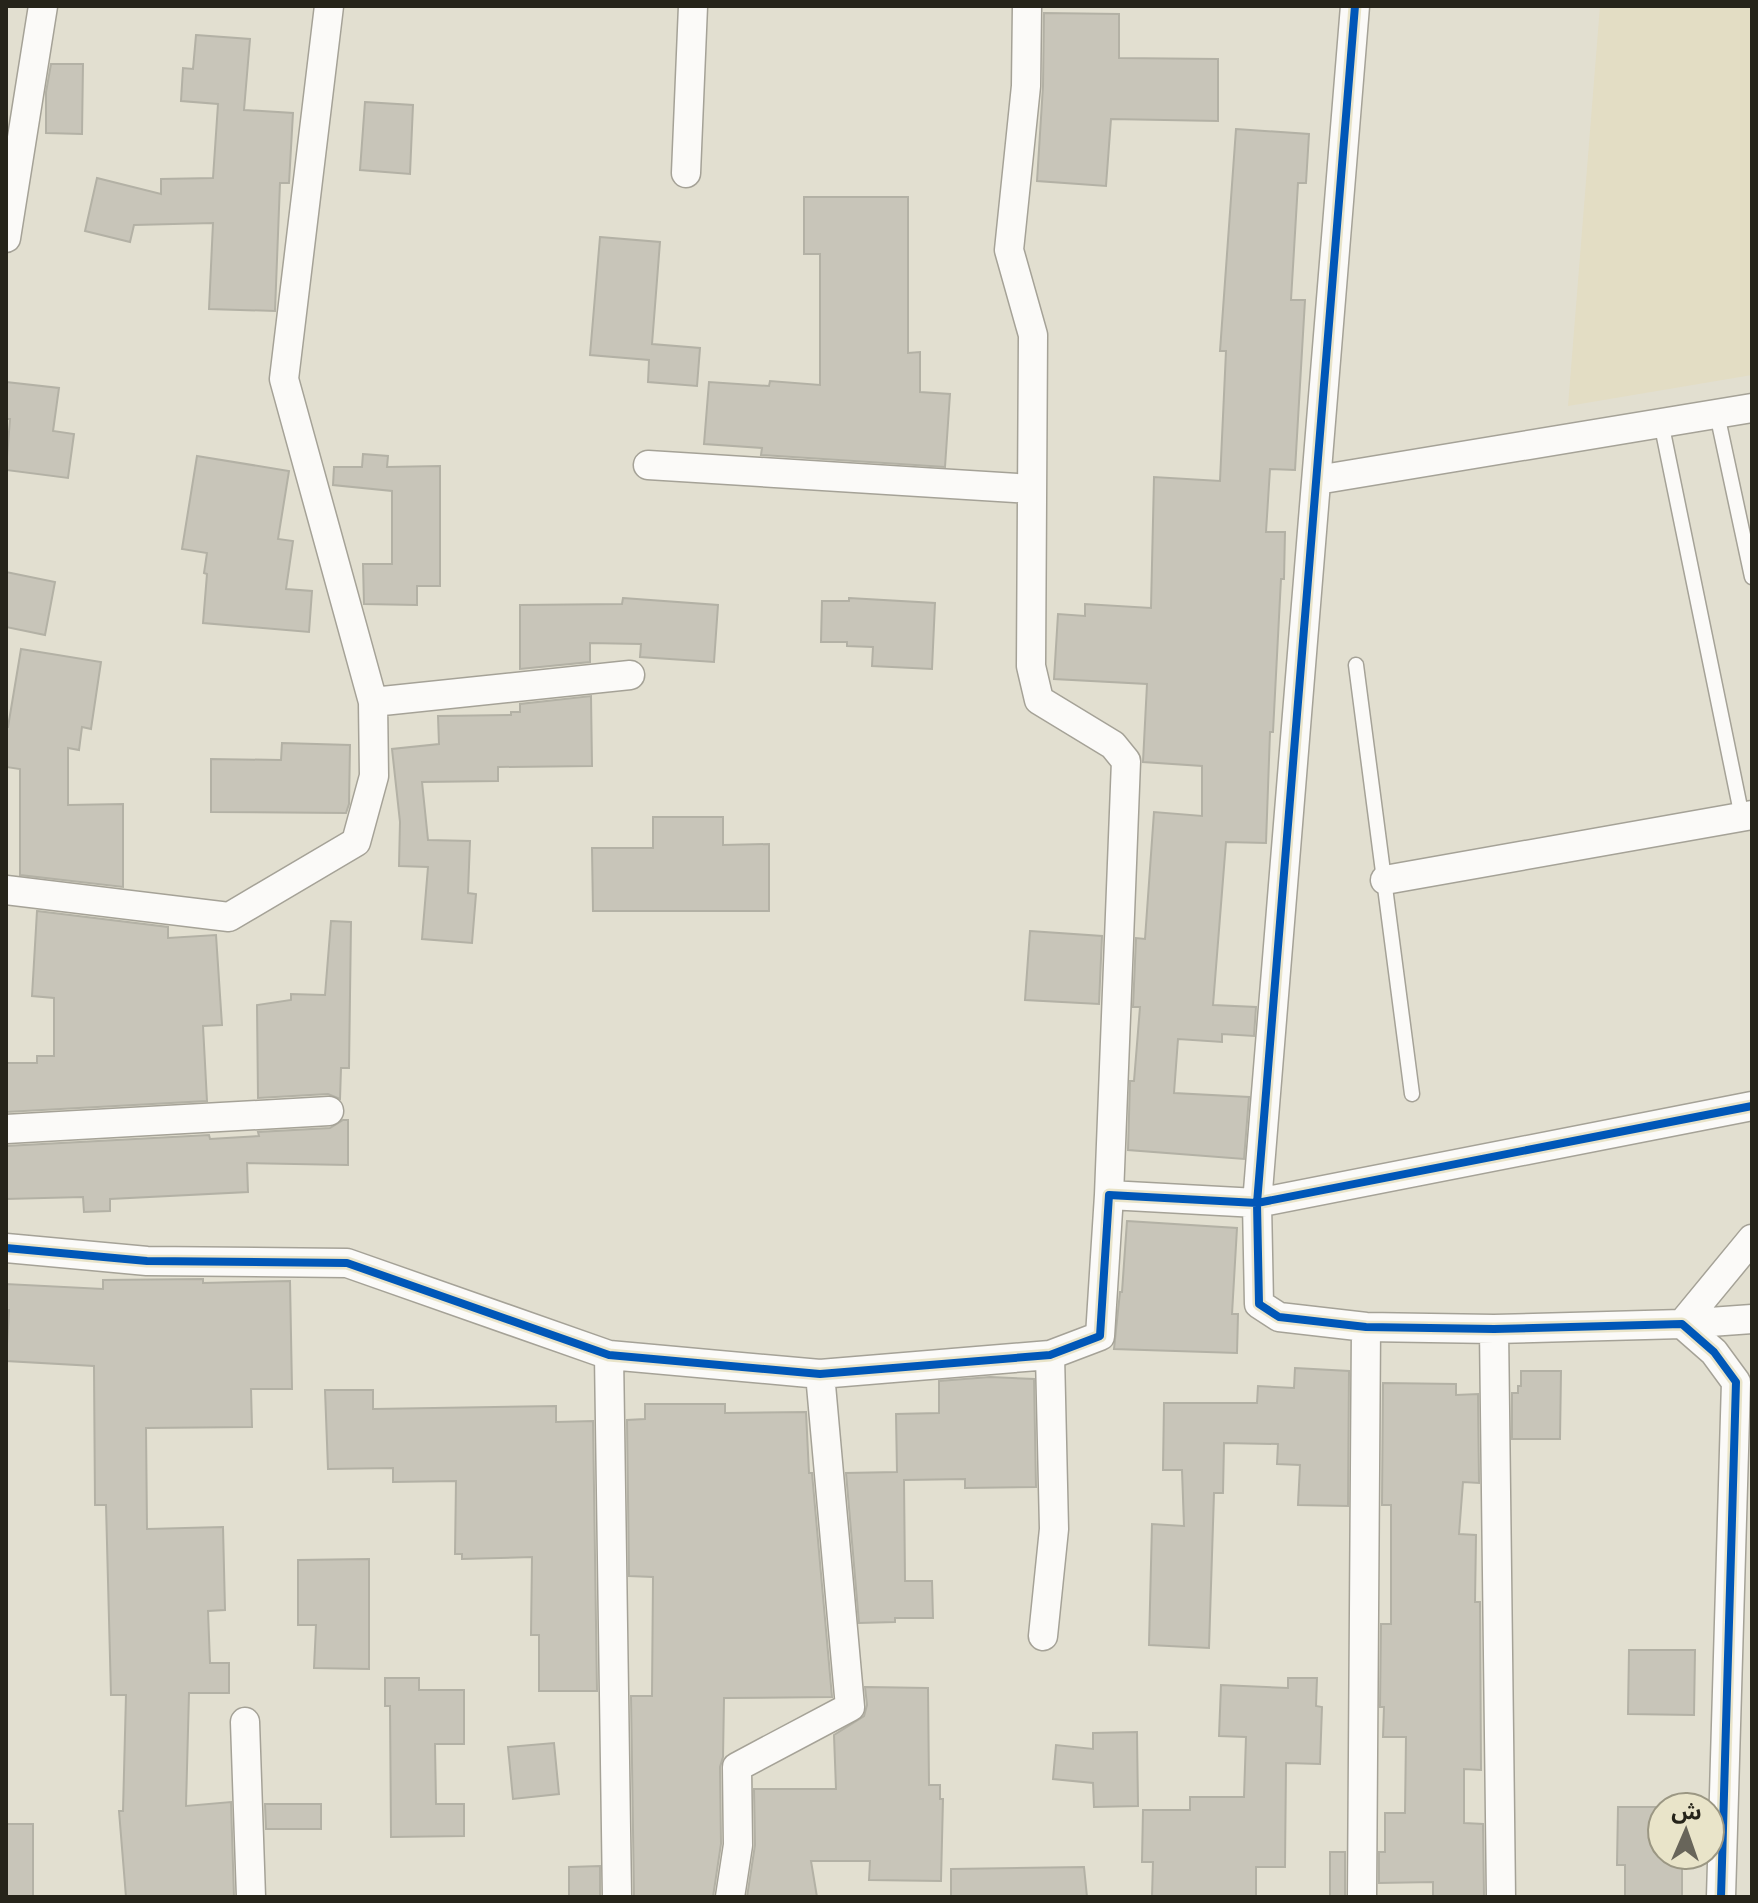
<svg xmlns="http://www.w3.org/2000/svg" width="1758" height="1903" viewBox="0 0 1758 1903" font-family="'PT Serif','Noto Sans Arabic',serif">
	<rect width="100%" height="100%" fill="#e2dfd0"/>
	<!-- built -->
	<path fill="#e3ddc4" d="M 1600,6 L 1752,6 L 1752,375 L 1568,406 Z"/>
	<!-- building -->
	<path fill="#c8c5b9" stroke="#b3b1a5" stroke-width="2" d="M 1044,13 L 1119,14 L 1119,58 L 1218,59 L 1218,121 L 1111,119 L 1106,186 L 1037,181 L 1043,86 Z
		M 196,35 L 250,39 L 244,110 L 293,113 L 289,183 L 280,183 L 275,311 L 209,309 L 213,223 L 134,225 L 130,242 L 85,231 L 97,178 L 161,194 L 161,179 L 213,178 L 218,104 L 181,101 L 183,68 L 193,69 Z
		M 51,64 L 83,64 L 82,134 L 46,133 L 46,92 Z
		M 365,102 L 413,105 L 410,174 L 360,170 Z
		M 1236,129 L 1309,134 L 1306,183 L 1298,183 L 1291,300 L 1305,300 L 1295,470 L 1270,469 L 1266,532 L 1285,532 L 1284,579 L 1281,579 L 1273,732 L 1270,732 L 1266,843 L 1226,842 L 1213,1005 L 1256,1007 L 1254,1036 L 1222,1034 L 1222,1042 L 1178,1039 L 1174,1093 L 1249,1097 L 1244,1159 L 1128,1150 L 1130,1081 L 1134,1081 L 1140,1007 L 1133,1007 L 1136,938 L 1145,939 L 1154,812 L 1202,816 L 1202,766 L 1143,762 L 1147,684 L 1054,679 L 1058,614 L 1085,616 L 1085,604 L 1151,608 L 1154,477 L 1220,481 L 1226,351 L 1220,351 Z
		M 804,197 L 908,197 L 908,353 L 920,352 L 920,392 L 950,394 L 945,467 L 761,455 L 762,448 L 704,444 L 709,382 L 769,386 L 770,381 L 820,385 L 820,254 L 804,254 Z
		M 600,237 L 660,242 L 652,344 L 700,348 L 697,386 L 648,382 L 649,360 L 590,355 Z
		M 6,382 L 59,388 L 53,431 L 74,434 L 68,478 L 6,470 L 10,419 L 6,419 Z
		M 363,454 L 388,456 L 387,467 L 440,466 L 440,586 L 417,586 L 417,605 L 364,604 L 363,564 L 392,564 L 392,491 L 333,485 L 334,467 L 362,467 Z
		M 197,456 L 289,471 L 278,539 L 293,541 L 286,589 L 312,591 L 309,632 L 203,623 L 207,574 L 204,573 L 207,553 L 182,549 Z
		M 6,572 L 55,582 L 45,635 L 6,627 Z
		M 623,598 L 718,605 L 714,662 L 640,657 L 641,644 L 590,643 L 590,662 L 520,669 L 520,605 L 622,604 Z
		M 849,598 L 935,603 L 932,669 L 872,666 L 873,647 L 847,646 L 847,642 L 821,642 L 822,601 L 849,601 Z
		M 21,649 L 101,662 L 91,729 L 82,727 L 79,750 L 68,748 L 68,805 L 123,804 L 123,887 L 20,875 L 20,769 L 6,767 L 6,727 L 8,727 Z
		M 591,696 L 592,766 L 498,767 L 498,781 L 422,782 L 428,840 L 470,841 L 468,893 L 476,894 L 472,943 L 422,939 L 428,867 L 399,866 L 400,822 L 392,749 L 439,744 L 438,716 L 511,715 L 511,712 L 520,712 L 520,704 Z
		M 282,743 L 350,745 L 349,804 L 346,813 L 211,812 L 211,759 L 281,760 Z
		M 653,817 L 723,817 L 723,845 L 769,844 L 769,911 L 593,911 L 592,848 L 653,848 Z
		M 37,911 L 168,927 L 168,938 L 216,935 L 222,1025 L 203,1026 L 207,1101 L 6,1112 L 6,1063 L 37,1063 L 37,1056 L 54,1056 L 54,998 L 32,996 Z
		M 331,921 L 351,922 L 349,1068 L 341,1068 L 340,1099 L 328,1094 L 258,1098 L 257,1005 L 291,1000 L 291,994 L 325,995 Z
		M 1030,931 L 1102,936 L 1099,1004 L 1025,1000 Z
		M 343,1120 L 348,1120 L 348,1165 L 247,1163 L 248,1192 L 110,1199 L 110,1211 L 84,1212 L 83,1197 L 6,1199 L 6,1146 L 209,1135 L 210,1139 L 259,1136 L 258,1132 L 330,1128 Z
		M 1127,1221 L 1237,1228 L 1232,1314 L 1238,1314 L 1237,1353 L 1114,1349 L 1120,1292 L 1122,1292 Z
		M 203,1279 L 203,1283 L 290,1281 L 292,1389 L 251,1389 L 252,1427 L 146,1428 L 147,1529 L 223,1527 L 225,1610 L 208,1611 L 210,1663 L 229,1663 L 229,1693 L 189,1693 L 186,1806 L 231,1802 L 234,1897 L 126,1897 L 119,1811 L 123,1811 L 126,1695 L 111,1695 L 106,1505 L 95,1505 L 94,1366 L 6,1361 L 9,1310 L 6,1310 L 6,1284 L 103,1289 L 103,1280 Z
		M 1295,1368 L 1349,1371 L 1348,1506 L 1298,1505 L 1300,1465 L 1277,1464 L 1278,1444 L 1224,1443 L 1223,1493 L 1214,1493 L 1209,1648 L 1149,1645 L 1152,1524 L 1184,1526 L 1182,1470 L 1163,1470 L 1164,1403 L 1257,1403 L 1258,1386 L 1294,1388 Z
		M 1521,1371 L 1561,1371 L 1560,1439 L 1512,1439 L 1512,1393 L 1518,1393 L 1518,1386 L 1521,1386 Z
		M 990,1377 L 1034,1379 L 1036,1487 L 965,1488 L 965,1479 L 904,1480 L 905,1581 L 932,1581 L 933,1618 L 895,1618 L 895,1622 L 859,1623 L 846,1473 L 897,1472 L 896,1414 L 939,1413 L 939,1381 Z
		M 1383,1383 L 1456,1384 L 1456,1395 L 1478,1394 L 1479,1483 L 1463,1482 L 1459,1534 L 1476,1535 L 1475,1602 L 1480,1602 L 1481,1770 L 1464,1769 L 1464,1823 L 1483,1824 L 1484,1897 L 1433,1897 L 1433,1882 L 1379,1883 L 1379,1852 L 1385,1852 L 1385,1813 L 1405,1813 L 1406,1737 L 1383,1737 L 1384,1707 L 1380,1707 L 1381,1624 L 1391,1624 L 1391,1505 L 1382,1505 Z
		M 325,1390 L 373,1390 L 373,1409 L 556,1406 L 556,1422 L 593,1421 L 597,1691 L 539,1691 L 539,1635 L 531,1635 L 532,1557 L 462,1559 L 462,1554 L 455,1554 L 456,1481 L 393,1482 L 393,1468 L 328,1469 Z
		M 645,1404 L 725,1404 L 725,1413 L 806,1412 L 809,1473 L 812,1473 L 832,1697 L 724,1698 L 723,1757 L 720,1767 L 721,1844 L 713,1897 L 634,1897 L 631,1696 L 652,1696 L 653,1577 L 629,1576 L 627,1420 L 645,1419 Z
		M 369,1559 L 369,1669 L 314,1668 L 316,1625 L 298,1625 L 298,1560 Z
		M 1629,1650 L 1695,1650 L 1694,1715 L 1628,1714 Z
		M 385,1678 L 419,1678 L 419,1690 L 464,1690 L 464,1744 L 435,1744 L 436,1804 L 464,1804 L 464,1836 L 391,1837 L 390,1706 L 385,1706 Z
		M 1288,1678 L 1317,1678 L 1316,1706 L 1322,1707 L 1320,1764 L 1286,1763 L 1285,1867 L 1256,1867 L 1256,1897 L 1152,1897 L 1153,1862 L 1142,1862 L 1143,1810 L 1190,1810 L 1190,1797 L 1244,1797 L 1246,1737 L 1219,1736 L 1221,1685 L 1288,1688 Z
		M 865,1687 L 928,1688 L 929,1785 L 940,1785 L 940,1799 L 943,1799 L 941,1881 L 869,1880 L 870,1861 L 811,1861 L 817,1897 L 747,1897 L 755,1845 L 754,1789 L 836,1789 L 834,1735 L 864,1716 L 867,1705 Z
		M 1137,1732 L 1138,1806 L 1094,1807 L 1093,1783 L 1053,1779 L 1056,1745 L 1093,1749 L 1093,1733 Z
		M 554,1743 L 559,1794 L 513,1799 L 508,1747 Z
		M 265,1804 L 321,1804 L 321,1829 L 266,1829 Z
		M 1618,1807 L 1662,1807 L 1662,1855 L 1682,1855 L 1682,1897 L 1625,1897 L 1625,1865 L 1617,1865 Z
		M 6,1824 L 33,1824 L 33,1896 L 6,1896 Z
		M 1330,1852 L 1345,1852 L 1345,1897 L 1330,1897 Z
		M 600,1866 L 600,1897 L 569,1897 L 569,1867 Z
		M 1084,1867 L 1087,1897 L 951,1897 L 951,1869 Z"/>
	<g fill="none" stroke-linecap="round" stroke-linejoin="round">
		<!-- service casing -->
		<g stroke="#a5a297" stroke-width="17">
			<path id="service" d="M 1717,414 L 1752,577
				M 1661,422 L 1742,817
				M 1356,665 L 1412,1094"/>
		</g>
		<!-- minor casing -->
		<g stroke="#a5a297" stroke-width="31">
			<path id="minor" d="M 1027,6 L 1026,86 L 1009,250 L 1033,335 L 1031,666 L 1039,700 L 1113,745 L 1126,761 L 1109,1195
				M 1355,6 L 1257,1203 L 1259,1304 L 1279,1317 L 1366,1327 L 1494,1329 L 1682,1324 L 1714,1352 L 1736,1382 L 1721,1897
				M 686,173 L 693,6
				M 6,238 L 43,6
				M 648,465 L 1032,489
				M 1317,480 L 1752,408
				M 373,702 L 630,675
				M 1385,880 L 1752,815
				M 6,890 L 229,917 L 356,842 L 374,776 L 373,702 L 284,379 L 329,6
				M 6,1129 L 329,1111
				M 6,1248 L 147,1261 L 347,1263 L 609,1355 L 820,1374 L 1050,1355 L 1100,1336 L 1109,1195 L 1257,1203 L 1752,1106
				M 1682,1324 L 1752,1239
				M 1682,1324 L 1752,1319
				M 1494,1329 L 1501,1897
				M 609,1355 L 617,1897
				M 1043,1636 L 1054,1529 L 1050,1355
				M 245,1722 L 251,1897
				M 730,1897 L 738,1845 L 737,1767 L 850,1707 L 820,1374
				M 1362,1897 L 1366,1327"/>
		</g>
		<!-- service -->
		<use href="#service" stroke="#fbfaf8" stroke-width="14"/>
		<!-- minor -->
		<use href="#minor" stroke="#fbfaf8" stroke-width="28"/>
		<!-- cycleway casing -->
		<g stroke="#e9e4c9" stroke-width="13">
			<path id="cycleway" d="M 1355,6 L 1257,1203 L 1259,1304 L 1279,1317 L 1366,1327 L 1494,1329 L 1682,1324 L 1714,1352 L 1736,1382 L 1721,1897
				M 6,1248 L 147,1261 L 347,1263 L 609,1355 L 820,1374 L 1050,1355 L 1100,1336 L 1109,1195 L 1257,1203 L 1752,1106"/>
		</g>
		<!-- cycleway -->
		<use href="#cycleway" stroke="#0057b8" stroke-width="8"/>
	</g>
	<!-- border -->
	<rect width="1758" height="1903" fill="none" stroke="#26241a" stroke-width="16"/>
	<!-- north arrow -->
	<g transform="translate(1686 1831) rotate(2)"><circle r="38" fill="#e9e4c9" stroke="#9b9783" stroke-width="2"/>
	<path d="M0-6L14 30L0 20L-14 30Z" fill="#68655a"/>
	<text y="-12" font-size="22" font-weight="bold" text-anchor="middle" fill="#26241a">ش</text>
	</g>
</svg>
